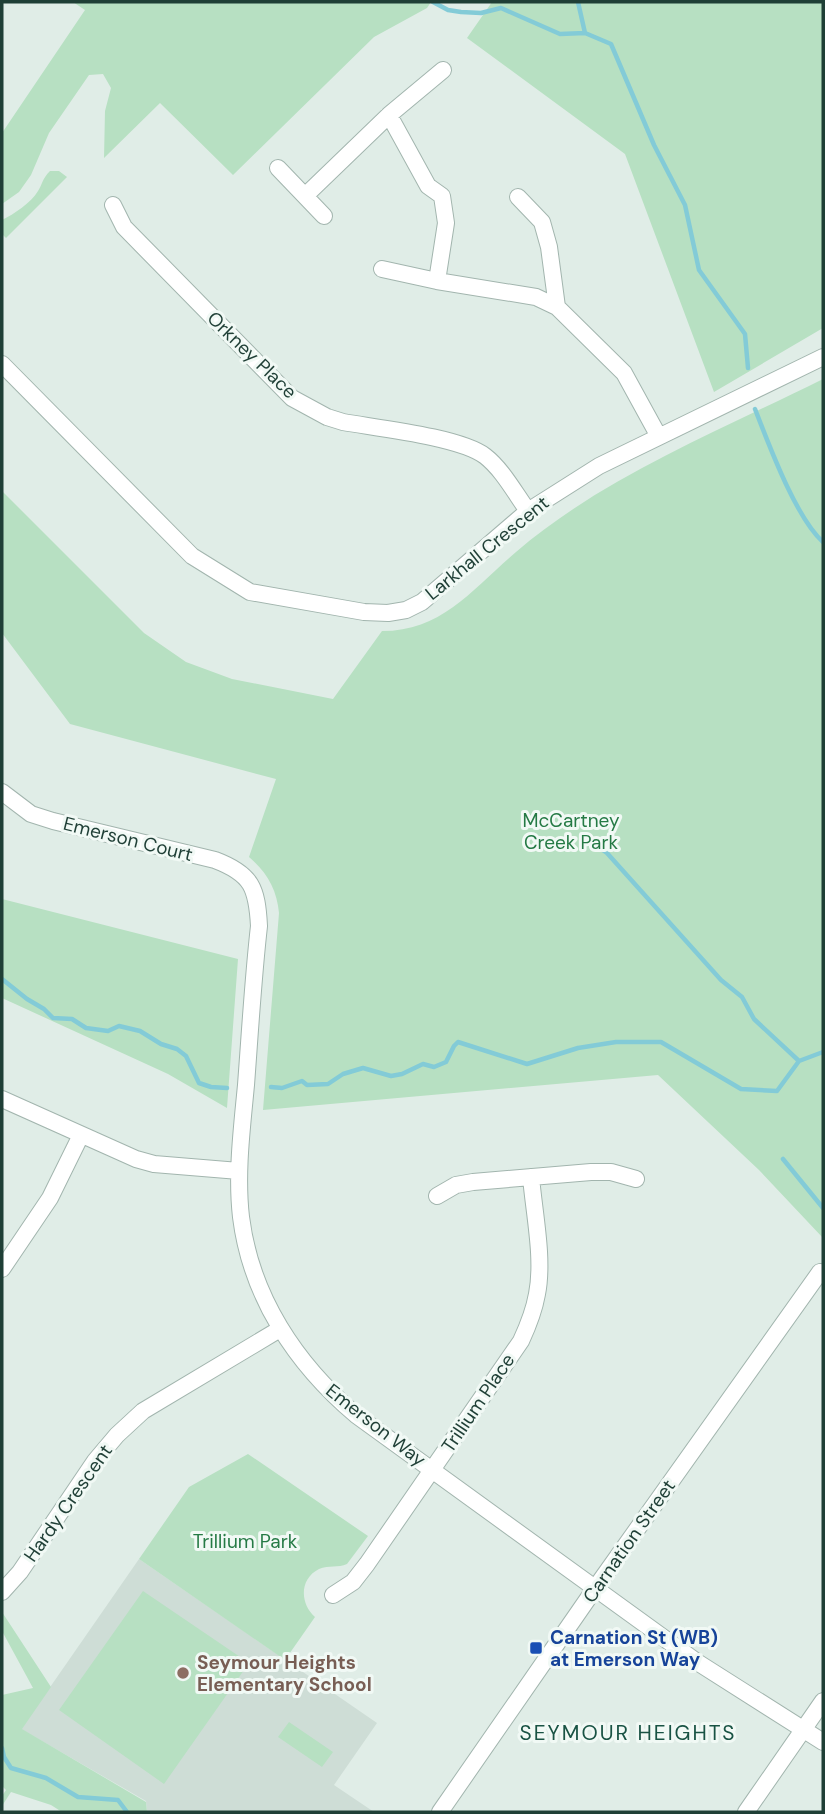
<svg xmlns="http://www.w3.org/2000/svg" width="825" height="1814" viewBox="0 0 825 1814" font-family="'DM Sans',sans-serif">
	<rect width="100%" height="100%" fill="#e0ede7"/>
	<!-- built -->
	<path fill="#ceddd6" d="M 139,1559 L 377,1723 L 334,1785 L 374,1812 L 147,1812 L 146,1801 L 21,1729 Z"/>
	<!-- green -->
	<path fill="#b7e0c2" d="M 73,2 L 431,2 L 427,8 L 374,37 L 233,175 L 160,103 L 104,158 L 105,111 L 111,88 L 103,74 L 89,75 L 49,133 L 31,175 L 19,192 L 2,204 L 2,133 L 85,10 Z
		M 492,2 L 823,2 L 823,328 L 714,392 L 625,154 L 467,38 Z
		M 50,171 L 59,171 L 67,177 L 6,238 L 2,234 L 2,220 C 14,214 31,203 38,191 C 43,183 42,179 50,171 Z
		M 823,379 L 823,1238 L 759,1170 L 658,1075 L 263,1110 L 279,913 C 277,890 267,872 249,857 L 276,779 L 70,724 L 2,633 L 2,491 L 144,633 L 186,662 L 232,679 L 333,699 L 382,631 C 443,631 473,588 516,552 C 603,477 721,430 823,379 Z
		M 2,899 L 238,959 L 227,1108 L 168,1074 L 2,998 Z
		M 248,1454 L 368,1536 L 347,1564 C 338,1568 329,1565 319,1569 C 299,1579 300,1604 315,1617 L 285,1660 L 139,1559 L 189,1487 Z
		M 143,1591 L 249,1663 L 164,1784 L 59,1710 Z
		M 2,1612 L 51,1687 L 22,1729 L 146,1802 L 147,1812 L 62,1812 L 51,1805 L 11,1792 L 2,1806 L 2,1796 L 6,1790 L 2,1786 L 2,1695 L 33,1688 L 2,1631 Z
		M 289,1722 L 333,1752 L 322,1767 L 278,1737 Z"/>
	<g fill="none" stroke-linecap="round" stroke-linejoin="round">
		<!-- stream -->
		<path stroke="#83cbd7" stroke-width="4.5" d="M 433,2 L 448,10 L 461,12 L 481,13 L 501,8 L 560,34 L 585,33
			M 578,2 L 585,33 L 611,44 L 654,145 L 685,205 L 699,270 L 745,334 L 748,368
			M 755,409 C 769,445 796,518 823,542
			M 588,840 L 607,853 L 721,980 L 742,997 L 754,1019 L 799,1061
			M 2,979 L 27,999 L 44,1009 L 53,1018 L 72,1019 L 86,1028 L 108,1031 L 119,1026 L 140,1031 L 161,1044 L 177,1049 L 186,1056 L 199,1083 L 211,1087 L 227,1088
			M 271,1087 L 282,1088 L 302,1081 L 307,1085 L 328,1084 L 343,1074 L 363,1068 L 391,1076 L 402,1074 L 423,1064 L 434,1067 L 446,1062 L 454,1046 L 458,1042 L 527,1064 L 578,1048 L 616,1042 L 661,1042 L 741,1089 L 777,1091 L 799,1061 L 823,1052
			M 783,1159 L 823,1208
			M 2,1748 L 4,1757 L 11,1768 L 46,1778 L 78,1797 L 118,1800 L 127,1812"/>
		<!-- minor casing -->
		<g stroke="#a2b5ae" stroke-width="18">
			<path id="minor" d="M 389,115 L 428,186 L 442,196 L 446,223 L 437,281
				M 278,168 L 324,216
				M 306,195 L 389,115 L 443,70
				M 518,197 L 542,222 L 549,247 L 557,307
				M 113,205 L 124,227 L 292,398 L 327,417 L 343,422 C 377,428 460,437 485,456 C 502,469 515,493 528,511
				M 382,269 L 437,281 L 536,297 L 557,307 L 624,373 L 658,435
				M 2,364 L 192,556 L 250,592 L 364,612 L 388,613 L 406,610 L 422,602 L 528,511 L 599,466 L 823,357
				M 2,792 L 31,814 L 53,821 L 215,860 C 252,874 257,888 259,926 C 253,979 250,1032 246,1085 C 242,1128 236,1173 241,1217 C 251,1297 296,1364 356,1415 L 697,1662 L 823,1742
				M 2,1099 L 136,1159 L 154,1164 L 239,1171
				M 437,1196 L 456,1185 L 473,1182 L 591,1172 L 611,1172 L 636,1179
				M 2,1269 L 50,1198 L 81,1135
				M 2,1592 L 20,1572 L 95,1461 L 117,1435 L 143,1411 L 280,1329
				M 333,1595 L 353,1582 L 367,1564 L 521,1341 C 528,1326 534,1311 537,1294 C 544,1259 534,1213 531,1177
				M 440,1812 L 596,1587 L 820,1272
				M 746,1812 L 823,1701"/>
		</g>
		<!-- minor -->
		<use href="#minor" stroke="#fff" stroke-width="16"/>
	</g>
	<!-- markers -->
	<rect fill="#1a4fb4" stroke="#f1f9f5" stroke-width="2.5" x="529" y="1641" width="14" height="14" rx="3.5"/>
	<circle fill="#8d6e63" stroke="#f1f9f5" stroke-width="2.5" cx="183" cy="1673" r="7"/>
	<g text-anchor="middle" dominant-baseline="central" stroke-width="6" stroke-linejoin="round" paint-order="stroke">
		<!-- street labels -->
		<g font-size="19" fill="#1f3f36" stroke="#f1f9f5">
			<text transform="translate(252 355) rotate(44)">Orkney Place</text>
			<text transform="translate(487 548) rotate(-39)">Larkhall Crescent</text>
			<text transform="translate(128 839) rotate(14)">Emerson Court</text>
			<text transform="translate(478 1403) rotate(-56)">Trillium Place</text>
			<text transform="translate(376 1425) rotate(38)">Emerson Way</text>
			<text transform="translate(68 1503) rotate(-55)">Hardy Crescent</text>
			<text transform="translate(629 1541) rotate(-55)">Carnation Street</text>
		</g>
		<!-- park labels -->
		<g font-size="19" fill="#257a45" stroke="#f1f9f5">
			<text x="571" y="820">McCartney<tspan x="571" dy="22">Creek Park</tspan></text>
			<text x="245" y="1541">Trillium Park</text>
		</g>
		<!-- transit labels -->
		<g font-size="19" font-weight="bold" fill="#164399" stroke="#f1f9f5" text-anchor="start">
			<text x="550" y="1637">Carnation St (WB)<tspan x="550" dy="22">at Emerson Way</tspan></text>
		</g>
		<!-- education labels -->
		<g font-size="19" font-weight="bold" fill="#785e54" stroke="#f1f9f5" text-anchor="start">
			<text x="197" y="1662">Seymour Heights<tspan x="197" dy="22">Elementary School</tspan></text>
		</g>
		<!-- neighbourhood labels -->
		<g font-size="21" letter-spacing="2" fill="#195344" stroke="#f1f9f5">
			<text x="628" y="1733">SEYMOUR HEIGHTS</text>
		</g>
	</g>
	<!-- border -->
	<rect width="825" height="1814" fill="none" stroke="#1f3f36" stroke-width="7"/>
</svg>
